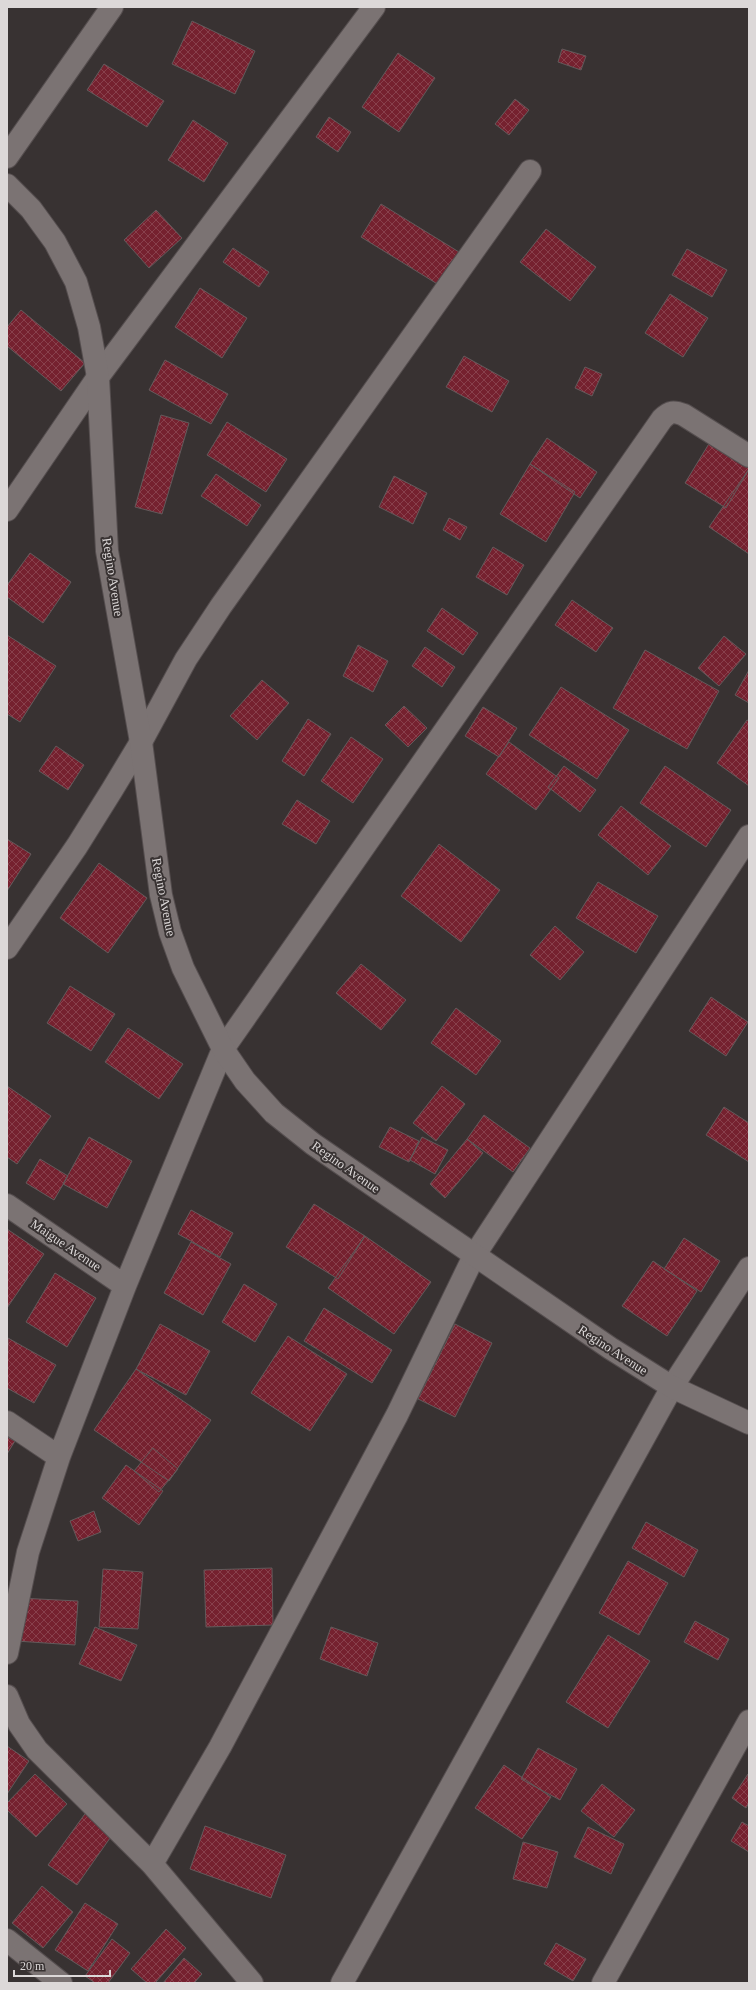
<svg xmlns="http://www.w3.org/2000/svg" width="756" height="1990" viewBox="0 0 756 1990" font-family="Georgia,serif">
	<defs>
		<pattern id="building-cross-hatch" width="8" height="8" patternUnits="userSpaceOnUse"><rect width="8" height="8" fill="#75212f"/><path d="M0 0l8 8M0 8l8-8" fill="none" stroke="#88404c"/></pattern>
	</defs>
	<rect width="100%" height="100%" fill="#383232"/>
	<!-- building -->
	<path fill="url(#building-cross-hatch)" stroke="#625a5b" d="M 192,21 L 255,51 L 235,94 L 172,64 Z
		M 562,49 L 586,56 L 581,70 L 558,62 Z
		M 398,53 L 435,78 L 399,132 L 362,107 Z
		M 104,64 L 164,101 L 147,127 L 87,90 Z
		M 515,99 L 529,110 L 509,135 L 495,124 Z
		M 329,117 L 351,132 L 338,152 L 316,137 Z
		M 193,120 L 228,143 L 204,182 L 168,160 Z
		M 381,204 L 459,252 L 439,285 L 361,237 Z
		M 156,210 L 182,238 L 149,268 L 124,240 Z
		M 546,229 L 596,267 L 570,301 L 520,262 Z
		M 233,248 L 269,272 L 259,287 L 223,262 Z
		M 687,249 L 727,270 L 712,297 L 672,275 Z
		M 200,288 L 247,318 L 222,358 L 175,327 Z
		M 670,294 L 708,318 L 683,357 L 645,333 Z
		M 21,310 L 85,363 L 61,391 L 7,346 L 7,327 Z
		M 464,356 L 509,381 L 492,412 L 446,387 Z
		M 165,360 L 228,394 L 211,424 L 149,390 Z
		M 585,367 L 602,374 L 592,396 L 575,388 Z
		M 161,415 L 189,423 L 162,514 L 135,507 Z
		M 227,422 L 287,459 L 266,492 L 207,455 Z
		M 547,438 L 597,472 L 580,498 L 530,464 Z
		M 710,442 L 749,465 L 749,469 L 726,508 L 685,483 Z
		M 530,464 L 575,492 L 546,542 L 500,514 Z
		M 749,469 L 749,554 L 709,527 Z
		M 216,474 L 261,505 L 247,526 L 201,496 Z
		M 394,476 L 427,493 L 413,524 L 379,507 Z
		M 449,518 L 467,527 L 460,540 L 443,530 Z
		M 493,547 L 524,565 L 507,595 L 476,577 Z
		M 30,553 L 71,582 L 43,623 L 7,597 L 7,585 Z
		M 572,600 L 613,628 L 596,652 L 555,625 Z
		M 442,608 L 478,633 L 463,655 L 427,631 Z
		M 7,635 L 56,666 L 20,722 L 7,714 Z
		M 724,636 L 746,654 L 719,686 L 698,668 Z
		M 358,645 L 388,661 L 373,692 L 343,676 Z
		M 425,647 L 455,667 L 442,687 L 412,666 Z
		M 645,650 L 719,691 L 687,749 L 613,708 Z
		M 749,670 L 749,703 L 735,695 Z
		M 262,680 L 289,703 L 257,740 L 230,716 Z
		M 561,687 L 629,730 L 597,779 L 529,735 Z
		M 404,706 L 427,728 L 408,747 L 385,725 Z
		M 483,707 L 517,728 L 499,757 L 465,736 Z
		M 308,719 L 331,734 L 304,776 L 282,761 Z
		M 747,720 L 749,721 L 749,786 L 717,763 Z
		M 351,737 L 383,759 L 353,803 L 321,781 Z
		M 509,742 L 559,778 L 536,810 L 486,774 Z
		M 56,746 L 84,765 L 68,790 L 39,771 Z
		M 564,766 L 596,790 L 580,812 L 548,787 Z
		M 665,766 L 731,810 L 706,847 L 640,803 Z
		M 297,800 L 330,821 L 316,844 L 282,824 Z
		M 621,806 L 671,846 L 648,875 L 598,835 Z
		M 7,839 L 31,854 L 7,891 Z
		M 439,844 L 500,890 L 461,942 L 401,896 Z
		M 99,863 L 147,898 L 108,953 L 60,918 Z
		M 598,882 L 658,916 L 636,953 L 576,918 Z
		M 555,926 L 584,952 L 560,980 L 530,955 Z
		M 361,964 L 406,1000 L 381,1030 L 336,993 Z
		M 70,986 L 115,1014 L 91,1051 L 47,1023 Z
		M 711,997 L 748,1022 L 726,1056 L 689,1031 Z
		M 456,1008 L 501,1041 L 476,1075 L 431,1043 Z
		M 128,1028 L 183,1064 L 159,1099 L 105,1062 Z
		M 7,1086 L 51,1116 L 17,1164 L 7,1157 Z
		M 442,1086 L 465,1104 L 436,1141 L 413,1123 Z
		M 724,1107 L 749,1123 L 749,1162 L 706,1135 Z
		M 484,1115 L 530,1148 L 513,1172 L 467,1139 Z
		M 390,1127 L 419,1141 L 409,1162 L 379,1147 Z
		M 89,1137 L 132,1161 L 107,1208 L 63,1184 Z
		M 422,1137 L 448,1150 L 435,1174 L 410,1160 Z
		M 467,1139 L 483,1153 L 445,1198 L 430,1184 Z
		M 40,1159 L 68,1176 L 54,1200 L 26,1183 Z
		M 314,1204 L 365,1236 L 338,1279 L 286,1247 Z
		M 191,1210 L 233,1233 L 220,1257 L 178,1234 Z
		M 7,1229 L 44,1254 L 7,1308 Z
		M 365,1236 L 431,1282 L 394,1334 L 328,1288 Z
		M 684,1238 L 720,1261 L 701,1292 L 664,1269 Z
		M 191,1242 L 231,1264 L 203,1315 L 164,1293 Z
		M 653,1261 L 697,1291 L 667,1336 L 622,1306 Z
		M 55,1273 L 96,1298 L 67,1347 L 26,1322 Z
		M 244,1284 L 277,1304 L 255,1342 L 222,1322 Z
		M 324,1308 L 392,1350 L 372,1383 L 304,1341 Z
		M 160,1324 L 210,1351 L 186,1395 L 136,1369 Z
		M 455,1324 L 492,1343 L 455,1417 L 418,1399 Z
		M 288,1336 L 347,1374 L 310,1431 L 251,1393 Z
		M 8,1338 L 56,1365 L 34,1403 L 7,1388 Z
		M 136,1369 L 211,1420 L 169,1481 L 94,1430 Z
		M 7,1437 L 15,1441 L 7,1454 Z
		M 153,1448 L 178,1469 L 159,1492 L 134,1471 Z
		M 126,1465 L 163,1491 L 139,1525 L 102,1498 Z
		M 94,1511 L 101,1532 L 78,1541 L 70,1521 Z
		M 646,1522 L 698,1550 L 684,1577 L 632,1548 Z
		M 628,1561 L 668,1583 L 639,1635 L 599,1613 Z
		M 272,1568 L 273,1625 L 206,1627 L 204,1570 Z
		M 103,1569 L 143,1572 L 138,1629 L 99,1627 Z
		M 19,1598 L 78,1601 L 75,1645 L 16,1641 Z
		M 695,1621 L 729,1639 L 718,1660 L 684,1642 Z
		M 95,1627 L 137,1645 L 121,1681 L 79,1664 Z
		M 331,1627 L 378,1643 L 367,1676 L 320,1659 Z
		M 608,1635 L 650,1661 L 608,1728 L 566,1702 Z
		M 7,1746 L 29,1761 L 7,1794 Z
		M 538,1748 L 577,1769 L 560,1800 L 521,1779 Z
		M 504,1765 L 551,1797 L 522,1839 L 475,1808 Z
		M 35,1774 L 67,1804 L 36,1837 L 7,1810 L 7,1803 Z
		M 748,1774 L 749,1803 L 746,1808 L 732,1798 Z
		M 602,1784 L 635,1810 L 614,1837 L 581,1811 Z
		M 87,1811 L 115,1831 L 77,1885 L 48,1865 Z
		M 742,1822 L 749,1826 L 749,1852 L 731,1841 Z
		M 205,1826 L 286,1855 L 271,1898 L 190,1869 Z
		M 588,1827 L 624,1844 L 611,1874 L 574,1857 Z
		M 523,1842 L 558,1852 L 547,1888 L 513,1879 Z
		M 42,1886 L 73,1912 L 43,1948 L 12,1923 Z
		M 85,1903 L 118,1924 L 88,1971 L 55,1950 Z
		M 166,1929 L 186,1948 L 155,1983 L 147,1983 L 131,1969 Z
		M 112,1939 L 130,1953 L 108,1983 L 95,1983 L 85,1976 Z
		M 556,1943 L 586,1959 L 573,1981 L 544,1964 Z
		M 184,1958 L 202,1974 L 194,1983 L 163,1983 Z"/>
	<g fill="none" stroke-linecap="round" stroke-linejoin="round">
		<!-- minor casing -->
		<g stroke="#554e4f" stroke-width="24">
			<path id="minor" d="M 7,157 L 112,7
				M 7,510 L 98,377 L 374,7
				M 7,948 L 77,846 L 112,790 L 141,742 L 186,659 L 221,606 L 530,171
				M 7,1205 L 125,1286
				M 7,1422 L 59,1457
				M 7,1653 L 28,1552 L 59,1457 L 125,1286 L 223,1049 L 662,419 C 670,411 674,411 684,415 L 749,456
				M 7,1696 L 19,1724 L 37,1750 L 152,1864 L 252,1983
				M 152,1864 L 220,1747 L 397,1415 L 474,1256 L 749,836
				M 7,1940 L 61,1983
				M 342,1983 L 672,1387 L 749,1268
				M 603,1983 L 749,1721"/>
		</g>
		<!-- tertiary casing -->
		<g stroke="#554e4f" stroke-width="24">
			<path id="tertiary" d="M 7,185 L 31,209 L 55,242 L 76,282 L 89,327 L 98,377 L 107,551 L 141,742 L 161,895 L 170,932 L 183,968 L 223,1049 L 245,1081 L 274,1113 L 313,1144 L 610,1348 L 672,1387 L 749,1423"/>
		</g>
		<!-- minor -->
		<use href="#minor" stroke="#7b7373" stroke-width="22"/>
		<!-- tertiary -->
		<use href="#tertiary" stroke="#7b7373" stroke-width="22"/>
	</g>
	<g text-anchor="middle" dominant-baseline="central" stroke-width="4" stroke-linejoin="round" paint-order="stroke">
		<!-- street labels -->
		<g font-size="13" fill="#dcd8d8" stroke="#383232">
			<text transform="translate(113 577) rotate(81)">Regino Avenue</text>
			<text transform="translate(164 897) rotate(79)">Regino Avenue</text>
			<text transform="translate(346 1167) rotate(35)">Regino Avenue</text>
			<text transform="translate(66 1245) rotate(34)">Maigue Avenue</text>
			<text transform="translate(613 1350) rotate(33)">Regino Avenue</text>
		</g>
	</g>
	<!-- border -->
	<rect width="756" height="1990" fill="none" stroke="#dcd8d8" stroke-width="16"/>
	<!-- scale -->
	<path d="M14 1970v6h96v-6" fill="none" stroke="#dcd8d8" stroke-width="2"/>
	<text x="20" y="1970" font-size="12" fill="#dcd8d8" stroke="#383232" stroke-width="3" paint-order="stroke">20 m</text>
</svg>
